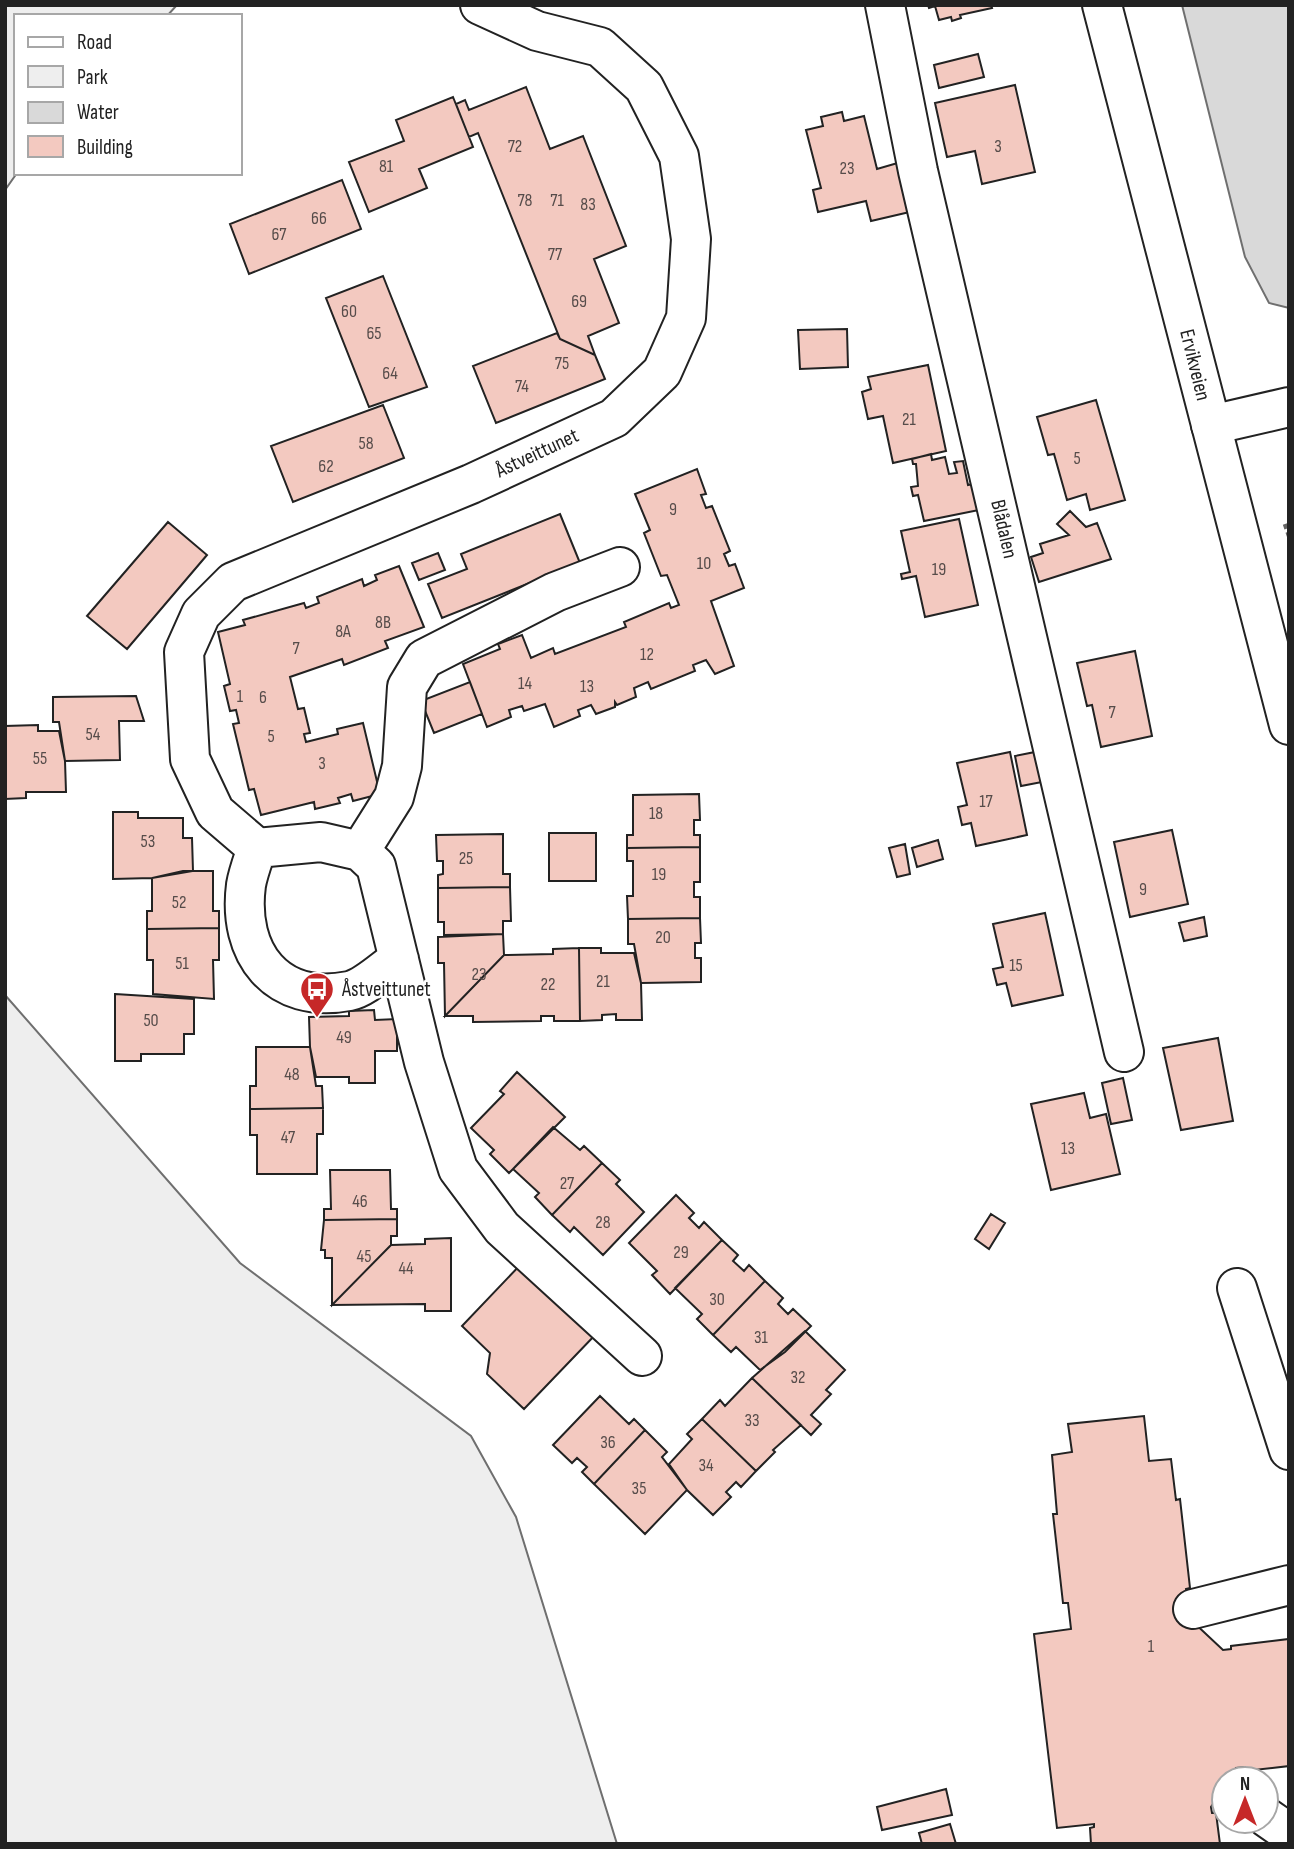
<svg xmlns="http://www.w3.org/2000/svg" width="1294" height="1849" viewBox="0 0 1294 1849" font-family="'Sofia Sans Condensed',sans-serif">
	<rect width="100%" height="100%" fill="#fff"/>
	<!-- green -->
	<path fill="#eee" stroke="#6f6f6f" stroke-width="2" d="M 5,5 L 177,5 L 167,16 L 16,16 L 17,173 L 5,190 Z
		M 5,995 L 240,1263 L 471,1436 L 516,1517 L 617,1844 L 5,1844 Z"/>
	<!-- water -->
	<path fill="#d9d9d9" stroke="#6f6f6f" stroke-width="2" d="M 1182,5 L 1289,5 L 1289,308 L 1269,303 L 1245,257 Z"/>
	<!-- building -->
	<path fill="#f3c9c0" stroke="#222" stroke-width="2" d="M 928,5 L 991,5 L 992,8 L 960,15 L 961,18 L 952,21 L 951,17 L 939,20 L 935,6 L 929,8 Z
		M 978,54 L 984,77 L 939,88 L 934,65 Z
		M 1015,85 L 1035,172 L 982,184 L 975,151 L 947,157 L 935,103 Z
		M 526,87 L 550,149 L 583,136 L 626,246 L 594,259 L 619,323 L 588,336 L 595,355 L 560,339 L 478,133 L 469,137 L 456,104 L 465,100 L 469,110 Z
		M 453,97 L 473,147 L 419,169 L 427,188 L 369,212 L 349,162 L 404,141 L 396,120 Z
		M 842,112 L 844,121 L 864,116 L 877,169 L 901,162 L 914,211 L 871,221 L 866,201 L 818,212 L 813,190 L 821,188 L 806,130 L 823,126 L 821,117 Z
		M 342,180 L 361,229 L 249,274 L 230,224 Z
		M 383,276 L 427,387 L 369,407 L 326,298 Z
		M 847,329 L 848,367 L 800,369 L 798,330 Z
		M 557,333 L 560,339 L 595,355 L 605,379 L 496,423 L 473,366 Z
		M 928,365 L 946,451 L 893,463 L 883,416 L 868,419 L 862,392 L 871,389 L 868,377 Z
		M 1096,400 L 1125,500 L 1090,510 L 1086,494 L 1067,500 L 1054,454 L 1048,455 L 1037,417 Z
		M 383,405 L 404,458 L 293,502 L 271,446 Z
		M 931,454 L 932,460 L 945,457 L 949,474 L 957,473 L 954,462 L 963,461 L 968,485 L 973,484 L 979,510 L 924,521 L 918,495 L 913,496 L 911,487 L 918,486 L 916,464 L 913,464 L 912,459 Z
		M 697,469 L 706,494 L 701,495 L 706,508 L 712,506 L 730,551 L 724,554 L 729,566 L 735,564 L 744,588 L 711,601 L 734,666 L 715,674 L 706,660 L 693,665 L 695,671 L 651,689 L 648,682 L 634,688 L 636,697 L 617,705 L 615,702 L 615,707 L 596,714 L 591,705 L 578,710 L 580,716 L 554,727 L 545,704 L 524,711 L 522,706 L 509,710 L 511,717 L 487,727 L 463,664 L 500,649 L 498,644 L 522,635 L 531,658 L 553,648 L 555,654 L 626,627 L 624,622 L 669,603 L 671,608 L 679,605 L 667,575 L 661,576 L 644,533 L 650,530 L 635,494 Z
		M 1070,511 L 1086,527 L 1097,523 L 1111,559 L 1039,582 L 1031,557 L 1043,553 L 1040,544 L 1069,535 L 1057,524 Z
		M 560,514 L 580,563 L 442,618 L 428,584 L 467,569 L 461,554 Z
		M 959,519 L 978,605 L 925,617 L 916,576 L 902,579 L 901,574 L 910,572 L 901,531 Z
		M 168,522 L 207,555 L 127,649 L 87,616 Z
		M 438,553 L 445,570 L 419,580 L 412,563 Z
		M 399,566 L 424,627 L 385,641 L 388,648 L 344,665 L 342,659 L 290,677 L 298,709 L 304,708 L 310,733 L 304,734 L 306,742 L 338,734 L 337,729 L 363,723 L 380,794 L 353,801 L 351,794 L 338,798 L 340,803 L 315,809 L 314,802 L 261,815 L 254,789 L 249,790 L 233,724 L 239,723 L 236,710 L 230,711 L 224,686 L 230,684 L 218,632 L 245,625 L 243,620 L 304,603 L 306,608 L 319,603 L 317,597 L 362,579 L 364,586 L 377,580 L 375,575 Z
		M 1135,651 L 1152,736 L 1101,747 L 1092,705 L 1087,706 L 1077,663 Z
		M 470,682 L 482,714 L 434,733 L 421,701 Z
		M 136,696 L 144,721 L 119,721 L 120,760 L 65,761 L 59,722 L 53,722 L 53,697 Z
		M 38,725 L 38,731 L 59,731 L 65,761 L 66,792 L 26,792 L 26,798 L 5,799 L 5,726 Z
		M 1010,752 L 1027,835 L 976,846 L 971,823 L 962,825 L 958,807 L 967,805 L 957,763 Z
		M 1035,752 L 1042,782 L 1021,786 L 1015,756 Z
		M 699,794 L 700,820 L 694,820 L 694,835 L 700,835 L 700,847 L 627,848 L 627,835 L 633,835 L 633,795 Z
		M 113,812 L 138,812 L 138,818 L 183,818 L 183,838 L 192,838 L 193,871 L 152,878 L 113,879 Z
		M 1172,830 L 1188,904 L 1130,917 L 1114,842 Z
		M 549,833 L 596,833 L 596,881 L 549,881 Z
		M 503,834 L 503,874 L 510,874 L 510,887 L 438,888 L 438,875 L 443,874 L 443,861 L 437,861 L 436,835 Z
		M 938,840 L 943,859 L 917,867 L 912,848 Z
		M 905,844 L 910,874 L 897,877 L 889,848 Z
		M 700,847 L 700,882 L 694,882 L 694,897 L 700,897 L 700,918 L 628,919 L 627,896 L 633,896 L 633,861 L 627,861 L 627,848 Z
		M 183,871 L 213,871 L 213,911 L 219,911 L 219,928 L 147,929 L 147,911 L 152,911 L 152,878 Z
		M 510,887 L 511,921 L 503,921 L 503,934 L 444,935 L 444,922 L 438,922 L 438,888 Z
		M 1045,913 L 1063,995 L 1012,1006 L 1006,983 L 997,985 L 993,969 L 1003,967 L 993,924 Z
		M 1204,917 L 1207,936 L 1184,941 L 1179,923 Z
		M 700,918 L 701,943 L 695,943 L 695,958 L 701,958 L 701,982 L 641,983 L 634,944 L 628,944 L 628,919 Z
		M 219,928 L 219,960 L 213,960 L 214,999 L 153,994 L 153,960 L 147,960 L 147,929 Z
		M 503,934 L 504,955 L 445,1016 L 444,963 L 438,963 L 438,937 Z
		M 579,948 L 580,1021 L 554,1021 L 554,1016 L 541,1016 L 541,1021 L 473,1022 L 473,1016 L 445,1016 L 504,955 L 553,954 L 553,949 Z
		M 579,948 L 601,948 L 601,953 L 634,953 L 641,983 L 642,1020 L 616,1020 L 616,1014 L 602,1015 L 602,1020 L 580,1021 Z
		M 115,994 L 194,999 L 194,1034 L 184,1034 L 184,1054 L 141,1054 L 141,1061 L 115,1061 Z
		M 374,1010 L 375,1020 L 397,1019 L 397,1051 L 375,1051 L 375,1083 L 349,1083 L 349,1077 L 316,1077 L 310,1047 L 309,1017 L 349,1016 L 349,1011 Z
		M 1218,1038 L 1233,1121 L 1181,1130 L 1163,1048 Z
		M 256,1047 L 310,1047 L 316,1086 L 322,1086 L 323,1108 L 250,1109 L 250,1086 L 256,1086 Z
		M 517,1072 L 565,1117 L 509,1173 L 490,1154 L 494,1150 L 471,1128 L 504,1094 L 500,1091 Z
		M 1123,1078 L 1132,1120 L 1111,1124 L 1102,1083 Z
		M 1084,1093 L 1090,1118 L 1106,1114 L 1120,1174 L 1051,1190 L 1031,1104 Z
		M 323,1108 L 323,1134 L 317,1134 L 317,1174 L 257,1174 L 257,1135 L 250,1135 L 250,1109 Z
		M 553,1127 L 580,1150 L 584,1146 L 602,1163 L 552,1215 L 535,1197 L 539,1193 L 513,1169 Z
		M 602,1163 L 620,1180 L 616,1184 L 644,1212 L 603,1255 L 574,1227 L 570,1232 L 552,1215 Z
		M 330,1170 L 390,1170 L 391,1209 L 397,1209 L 397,1219 L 324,1220 L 324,1209 L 331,1209 Z
		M 676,1195 L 694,1213 L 689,1218 L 699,1228 L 704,1222 L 722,1240 L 670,1294 L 652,1275 L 657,1271 L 629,1243 Z
		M 991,1214 L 1005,1223 L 989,1249 L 975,1239 Z
		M 397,1219 L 397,1236 L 391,1236 L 391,1245 L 332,1305 L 332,1258 L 325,1258 L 325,1250 L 321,1250 L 324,1220 Z
		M 451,1238 L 451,1311 L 425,1311 L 425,1304 L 332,1305 L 391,1245 L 425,1244 L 425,1239 Z
		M 722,1240 L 738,1255 L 733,1261 L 744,1271 L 749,1265 L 765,1281 L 713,1335 L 697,1319 L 702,1314 L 675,1288 Z
		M 523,1262 L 597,1333 L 524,1409 L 487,1374 L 490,1353 L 462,1326 Z
		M 765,1281 L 783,1298 L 778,1304 L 788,1314 L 793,1309 L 811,1326 L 785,1352 L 760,1370 L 736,1347 L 731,1352 L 713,1335 Z
		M 805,1331 L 845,1370 L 826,1390 L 831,1394 L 811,1415 L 821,1424 L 811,1435 L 752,1378 Z
		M 752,1378 L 801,1425 L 773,1450 L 775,1452 L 756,1471 L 702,1419 L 720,1400 L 725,1406 Z
		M 600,1396 L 629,1424 L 634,1419 L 645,1430 L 594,1484 L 582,1472 L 587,1467 L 577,1458 L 572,1463 L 553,1445 Z
		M 1144,1416 L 1149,1461 L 1171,1459 L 1176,1500 L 1180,1499 L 1190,1588 L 1186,1589 L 1190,1619 L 1223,1650 L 1231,1649 L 1231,1646 L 1289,1639 L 1289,1766 L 1245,1771 L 1245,1767 L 1236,1768 L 1229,1779 L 1224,1779 L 1224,1787 L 1211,1807 L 1212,1813 L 1216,1813 L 1220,1844 L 1091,1844 L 1090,1828 L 1094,1827 L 1094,1824 L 1057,1828 L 1034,1634 L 1071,1629 L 1068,1603 L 1063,1603 L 1053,1514 L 1057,1514 L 1052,1455 L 1072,1452 L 1068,1424 Z
		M 702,1419 L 756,1471 L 741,1487 L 736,1482 L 726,1492 L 731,1497 L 713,1515 L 687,1490 L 669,1464 L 692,1439 L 687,1434 Z
		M 645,1430 L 667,1452 L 662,1457 L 687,1490 L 645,1534 L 594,1484 Z
		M 946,1789 L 952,1815 L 882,1830 L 877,1807 Z
		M 950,1824 L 956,1844 L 922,1844 L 919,1833 Z"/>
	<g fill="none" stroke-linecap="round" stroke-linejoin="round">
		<!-- minor casing -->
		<g stroke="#222" stroke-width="42">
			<path id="minor" d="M 480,5 L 537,31 L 600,47 L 644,87 L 679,156 L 691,239 L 686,318 L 662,372 L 614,418 L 471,484 L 233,582 L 201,614 L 184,652 L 190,759 L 215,812 L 257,848 L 321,842 L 360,851 L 376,866 L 424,1062 L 458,1169 L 502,1228 L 642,1356
				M 885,5 L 918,171 L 1124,1052
				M 1211,425 L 1289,407
				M 257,848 C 253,860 248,873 246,885 C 237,953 276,1005 349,991 C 365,988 385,968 399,959
				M 360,851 L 394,797 L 402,766 L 407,687 L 424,659 L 555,592 L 620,567
				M 1237,1288 L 1289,1450
				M 1193,1609 L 1289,1585
				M 1266,1817 L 1289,1833"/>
		</g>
		<!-- major casing -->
		<g stroke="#222" stroke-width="42">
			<path id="major" d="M 1102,5 L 1289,725"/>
		</g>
		<!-- path -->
		<path stroke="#646464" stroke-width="4.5" stroke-dasharray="5 3.5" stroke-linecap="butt" d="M 1285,524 L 1289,536"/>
		<!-- minor -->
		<use href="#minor" stroke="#fff" stroke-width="38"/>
		<!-- major -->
		<use href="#major" stroke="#fff" stroke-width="38"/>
	</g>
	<!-- icons -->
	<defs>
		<g id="bus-pin" transform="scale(1.75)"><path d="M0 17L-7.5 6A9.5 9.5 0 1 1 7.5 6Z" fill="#c62828" stroke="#fff"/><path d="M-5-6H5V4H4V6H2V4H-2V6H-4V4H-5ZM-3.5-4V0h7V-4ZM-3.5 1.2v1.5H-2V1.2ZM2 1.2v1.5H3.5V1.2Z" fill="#fff"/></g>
	</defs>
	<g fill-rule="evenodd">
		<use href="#bus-pin" x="317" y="989"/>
	</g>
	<g text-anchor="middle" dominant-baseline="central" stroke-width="5" stroke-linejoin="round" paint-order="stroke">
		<!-- number labels -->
		<g font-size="18" fill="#564c4a">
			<text x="515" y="146">72</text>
			<text x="998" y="146">3</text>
			<text x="386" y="166">81</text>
			<text x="847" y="168">23</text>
			<text x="525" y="200">78</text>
			<text x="557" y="200">71</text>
			<text x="588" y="204">83</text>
			<text x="319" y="218">66</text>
			<text x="279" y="234">67</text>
			<text x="555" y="254">77</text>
			<text x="579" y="301">69</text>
			<text x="349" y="311">60</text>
			<text x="374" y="333">65</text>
			<text x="562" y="363">75</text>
			<text x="390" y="373">64</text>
			<text x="522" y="386">74</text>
			<text x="909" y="419">21</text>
			<text x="366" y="443">58</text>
			<text x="1077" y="458">5</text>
			<text x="326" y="466">62</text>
			<text x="673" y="509">9</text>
			<text x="704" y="563">10</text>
			<text x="939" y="569">19</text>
			<text x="383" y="622">8B</text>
			<text x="343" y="631">8A</text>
			<text x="296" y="648">7</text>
			<text x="647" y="654">12</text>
			<text x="525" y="683">14</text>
			<text x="587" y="686">13</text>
			<text x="240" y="696">1</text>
			<text x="263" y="697">6</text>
			<text x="1112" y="712">7</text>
			<text x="93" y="734">54</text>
			<text x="271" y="736">5</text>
			<text x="40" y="758">55</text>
			<text x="322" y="763">3</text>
			<text x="986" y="801">17</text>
			<text x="656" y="813">18</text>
			<text x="148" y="841">53</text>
			<text x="466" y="858">25</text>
			<text x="659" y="874">19</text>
			<text x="1143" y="889">9</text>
			<text x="179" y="902">52</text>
			<text x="663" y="937">20</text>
			<text x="182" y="963">51</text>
			<text x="1016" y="965">15</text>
			<text x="479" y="974">23</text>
			<text x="603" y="981">21</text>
			<text x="548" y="984">22</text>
			<text x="151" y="1020">50</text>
			<text x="344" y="1037">49</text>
			<text x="292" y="1074">48</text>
			<text x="288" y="1137">47</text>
			<text x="1068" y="1148">13</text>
			<text x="567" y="1183">27</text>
			<text x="360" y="1201">46</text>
			<text x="603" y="1222">28</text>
			<text x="681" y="1252">29</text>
			<text x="364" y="1256">45</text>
			<text x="406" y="1268">44</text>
			<text x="717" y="1299">30</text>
			<text x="761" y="1337">31</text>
			<text x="798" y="1377">32</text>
			<text x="752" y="1420">33</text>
			<text x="608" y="1442">36</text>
			<text x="706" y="1465">34</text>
			<text x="639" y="1488">35</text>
			<text x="1151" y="1646">1</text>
		</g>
		<!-- street labels -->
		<g font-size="21" fill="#222" stroke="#fff">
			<text transform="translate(1195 365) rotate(76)">Ervikveien</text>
			<text transform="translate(537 453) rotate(-25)">Åstveittunet</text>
			<text transform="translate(1004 529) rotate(77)">Blådalen</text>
		</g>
		<!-- poi labels -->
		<g font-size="21" fill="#222" stroke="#fff" text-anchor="start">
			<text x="342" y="989">Åstveittunet</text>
		</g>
	</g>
	<!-- border -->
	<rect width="1294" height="1849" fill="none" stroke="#222222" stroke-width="14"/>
	<!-- legend -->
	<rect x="14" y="14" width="228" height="161" fill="#ffffff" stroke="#a7a7a7" stroke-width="2"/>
	<rect x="28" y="37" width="35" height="10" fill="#ffffff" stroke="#a7a7a7" stroke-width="2"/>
	<text x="77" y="49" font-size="21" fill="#222222">Road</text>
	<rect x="28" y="66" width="35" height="21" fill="#eeeeee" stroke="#a7a7a7" stroke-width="2"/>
	<text x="77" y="84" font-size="21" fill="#222222">Park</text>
	<rect x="28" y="102" width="35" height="21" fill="#d9d9d9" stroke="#a7a7a7" stroke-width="2"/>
	<text x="77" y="119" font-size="21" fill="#222222">Water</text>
	<rect x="28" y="136" width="35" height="21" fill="#f3c9c0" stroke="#a7a7a7" stroke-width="2"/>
	<text x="77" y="154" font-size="21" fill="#222222">Building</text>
	<!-- north arrow -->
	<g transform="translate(1245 1800)"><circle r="33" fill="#ffffff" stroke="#a7a7a7" stroke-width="2"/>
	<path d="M0-5L12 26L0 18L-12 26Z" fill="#c62828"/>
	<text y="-10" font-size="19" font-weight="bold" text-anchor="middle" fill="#222222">N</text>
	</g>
</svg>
